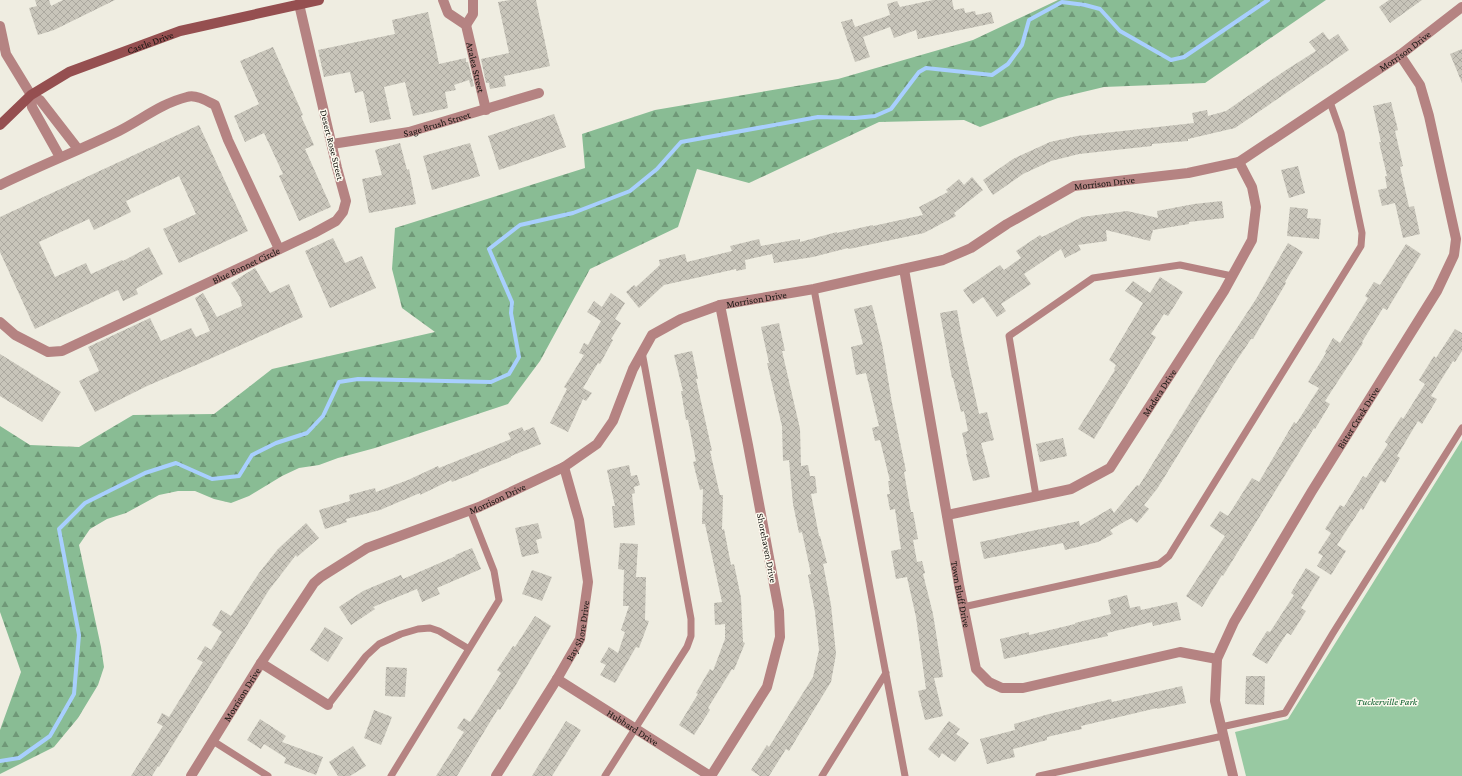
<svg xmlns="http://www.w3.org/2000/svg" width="1462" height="776" viewBox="0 0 1462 776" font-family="'Crimson Pro',serif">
	<defs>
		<pattern id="forest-firs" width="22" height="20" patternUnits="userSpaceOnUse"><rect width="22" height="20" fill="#89bc94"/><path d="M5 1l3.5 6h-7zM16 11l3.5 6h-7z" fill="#6f9877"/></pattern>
		<pattern id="building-cross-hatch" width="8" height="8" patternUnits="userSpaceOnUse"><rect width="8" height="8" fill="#c8c5ba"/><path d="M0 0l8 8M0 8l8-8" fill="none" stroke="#aba89f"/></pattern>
	</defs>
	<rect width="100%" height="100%" fill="#efede1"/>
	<!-- forest -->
	<path fill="url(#forest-firs)" d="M 1058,0 L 1326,0 L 1205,83 L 1104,87 L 1058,98 L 980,127 L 964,120 L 879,122 L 749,183 L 697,169 L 678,227 L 590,269 L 540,361 L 508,404 L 375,448 L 338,458 L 319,465 L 299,468 L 282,476 L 249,496 L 231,503 L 214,499 L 195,491 L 178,491 L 159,495 L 126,513 L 107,519 L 90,529 L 79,545 L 101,647 L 104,667 L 98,685 L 78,718 L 54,747 L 0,774 L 0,730 L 21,672 L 0,612 L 0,426 L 30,445 L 79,447 L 133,415 L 214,414 L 272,369 L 435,332 L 402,308 L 392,269 L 395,228 L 585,168 L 582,134 L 655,110 L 838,79 L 973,40 Z"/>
	<!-- park -->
	<path fill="#98c9a2" d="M 1462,440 L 1462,776 L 1246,776 L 1235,732 L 1288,719 Z"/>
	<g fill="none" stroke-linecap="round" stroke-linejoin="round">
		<!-- stream -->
		<path stroke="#a8cffe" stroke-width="4" d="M 0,761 L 19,758 L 50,736 L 74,694 L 79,635 L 59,529 L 85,503 L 145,473 L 176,463 L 212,479 L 239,476 L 252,455 L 276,443 L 307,433 L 323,416 L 339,382 L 358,379 L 491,382 L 509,374 L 519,357 L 511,313 L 512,302 L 489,249 L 520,225 L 573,213 L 630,191 L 657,169 L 681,142 L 818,117 L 855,118 L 875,116 L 891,109 L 919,72 L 926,68 L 992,75 L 1008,64 L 1022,45 L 1029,20 L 1062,2 L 1085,5 L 1100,9 L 1120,31 L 1171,60 L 1184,57 L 1268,0"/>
	</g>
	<!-- building -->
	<path fill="url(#building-cross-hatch)" d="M 35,0 L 49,0 L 51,6 L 63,0 L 115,0 L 54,30 L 38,35 L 29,8 L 37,6 Z
		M 510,0 L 536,0 L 550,66 L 504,76 L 506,86 L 490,89 L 489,83 L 486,83 L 481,59 L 509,53 L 498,2 Z
		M 933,0 L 952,0 L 954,10 L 964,8 L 965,13 L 975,11 L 976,15 L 991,12 L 994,23 L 918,39 L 916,30 L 894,38 L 890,27 L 863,37 L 870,57 L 855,62 L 841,22 L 852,19 L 855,27 L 890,15 L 887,4 L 897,1 L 900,7 Z
		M 1389,0 L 1422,0 L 1390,23 L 1379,7 Z
		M 428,12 L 439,64 L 466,58 L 466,62 L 468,62 L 474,86 L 471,87 L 469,80 L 454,85 L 456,90 L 445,92 L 448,108 L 413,116 L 405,82 L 384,87 L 391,119 L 370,123 L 363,91 L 355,93 L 350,72 L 324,77 L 318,50 L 395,34 L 392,20 Z
		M 1323,32 L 1329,40 L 1338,34 L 1349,50 L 1235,128 L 1188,139 L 1188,141 L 1152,144 L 1152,146 L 1079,154 L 1051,161 L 1023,174 L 993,195 L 983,180 L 1013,159 L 1050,142 L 1077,136 L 1194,123 L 1192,113 L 1207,110 L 1208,116 L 1226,111 L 1286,70 L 1316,51 L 1309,42 Z
		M 273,47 L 303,115 L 301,116 L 314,145 L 305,149 L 331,207 L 299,221 L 279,176 L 283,174 L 264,133 L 245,142 L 234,116 L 259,104 L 240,61 Z
		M 1462,49 L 1462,83 L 1450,54 Z
		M 1391,102 L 1398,130 L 1395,131 L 1403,166 L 1400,167 L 1409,207 L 1414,206 L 1420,234 L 1403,238 L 1395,203 L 1382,206 L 1378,190 L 1387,188 L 1385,176 L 1387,176 L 1379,142 L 1381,142 L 1373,106 Z
		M 554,114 L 566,147 L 499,170 L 488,136 Z
		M 199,125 L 248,231 L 179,263 L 163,229 L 196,214 L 179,176 L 126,201 L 131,212 L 94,230 L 89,219 L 39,242 L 55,277 L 86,263 L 91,274 L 122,260 L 123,261 L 149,247 L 163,274 L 136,289 L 138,294 L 123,301 L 118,290 L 35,329 L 0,252 L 0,217 Z
		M 400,143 L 407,170 L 409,169 L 416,204 L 369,213 L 362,179 L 382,175 L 375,150 Z
		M 470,143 L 480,176 L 432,190 L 423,156 Z
		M 1298,166 L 1305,193 L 1289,198 L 1281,170 Z
		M 972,177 L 983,190 L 954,213 L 956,216 L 924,233 L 849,249 L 848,248 L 813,257 L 774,263 L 772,254 L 745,260 L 746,269 L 736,271 L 736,269 L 664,285 L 639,308 L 626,292 L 634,285 L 636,287 L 660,265 L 659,260 L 685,254 L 687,262 L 732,251 L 730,246 L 759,239 L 761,246 L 800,239 L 800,242 L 837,232 L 837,233 L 873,225 L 873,226 L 923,215 L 919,207 L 948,192 L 946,190 L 959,179 L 964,185 Z
		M 1222,201 L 1224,218 L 1189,222 L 1189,224 L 1153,230 L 1150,241 L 1106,230 L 1107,241 L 1078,245 L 1081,250 L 1065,258 L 1061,249 L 1024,274 L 1031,284 L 1001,304 L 1006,311 L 997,317 L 983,297 L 973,304 L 963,290 L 1000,265 L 1004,270 L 1021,258 L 1016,251 L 1040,235 L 1042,237 L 1082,217 L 1127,211 L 1158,218 L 1157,211 L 1194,204 Z
		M 1290,207 L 1308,209 L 1307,218 L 1321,219 L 1319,239 L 1287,236 Z
		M 333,238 L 345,263 L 362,256 L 376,288 L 330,308 L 305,251 Z
		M 1288,243 L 1303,252 L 1285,282 L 1286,283 L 1253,339 L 1251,339 L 1231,369 L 1157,489 L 1144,505 L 1149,509 L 1137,523 L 1131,518 L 1110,530 L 1113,534 L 1098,542 L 1065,550 L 1063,543 L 984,559 L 980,542 L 1079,521 L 1080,526 L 1111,508 L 1114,513 L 1137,485 L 1139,486 L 1216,360 L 1256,299 Z
		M 1406,244 L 1421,254 L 1387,310 L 1383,308 L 1362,342 L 1363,343 L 1325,401 L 1330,404 L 1315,429 L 1314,428 L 1223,576 L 1222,575 L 1202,607 L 1186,596 L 1225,536 L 1210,526 L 1220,511 L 1228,516 L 1252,478 L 1259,482 L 1294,422 L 1296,424 L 1319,388 L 1308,382 L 1326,353 L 1325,352 L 1333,338 L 1340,343 L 1368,298 L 1365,296 L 1374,282 L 1380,285 Z
		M 255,268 L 270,293 L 289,284 L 303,317 L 203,362 L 147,386 L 95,412 L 79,381 L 99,371 L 88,347 L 150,318 L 161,341 L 191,328 L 196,337 L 210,331 L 195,298 L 203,293 L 217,317 L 242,306 L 240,297 L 231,283 Z
		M 1160,277 L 1183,292 L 1168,316 L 1164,314 L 1151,334 L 1156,337 L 1094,439 L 1078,429 L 1115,370 L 1114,369 L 1116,365 L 1109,360 L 1143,303 L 1125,291 L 1133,281 L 1150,293 Z
		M 611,293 L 625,303 L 615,319 L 621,323 L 611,339 L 613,340 L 600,364 L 598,363 L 583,388 L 592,393 L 586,401 L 583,399 L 568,432 L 550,423 L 567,389 L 564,387 L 584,355 L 579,353 L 584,343 L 588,345 L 601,321 L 587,312 L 594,301 L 602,307 Z
		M 872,305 L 882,344 L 892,403 L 906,471 L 904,472 L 911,512 L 913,512 L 918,539 L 913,540 L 917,562 L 922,561 L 925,573 L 923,574 L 933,614 L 943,677 L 934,678 L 943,716 L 925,720 L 918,691 L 926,689 L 916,617 L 907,577 L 896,579 L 891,551 L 901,549 L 895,509 L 890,510 L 887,494 L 890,494 L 888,481 L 890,481 L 880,440 L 875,441 L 872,428 L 879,426 L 866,373 L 856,375 L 851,347 L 863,344 L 854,309 Z
		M 957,310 L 962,337 L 979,414 L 987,412 L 994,440 L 981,443 L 990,477 L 973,481 L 966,454 L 967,454 L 962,433 L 968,431 L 964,411 L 961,412 L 953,378 L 952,378 L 940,313 Z
		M 779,323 L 785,351 L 782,351 L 800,429 L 801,466 L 808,465 L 810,476 L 815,476 L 817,493 L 811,494 L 819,536 L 820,536 L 827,563 L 823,564 L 831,605 L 836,654 L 831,682 L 804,726 L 789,751 L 786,749 L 769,776 L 760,776 L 751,770 L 767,745 L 769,747 L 813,677 L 819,650 L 815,612 L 808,575 L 811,574 L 802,532 L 799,533 L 793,504 L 789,460 L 783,461 L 782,426 L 767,363 L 769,363 L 761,327 Z
		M 1455,329 L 1462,333 L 1462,351 L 1455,362 L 1453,361 L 1431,396 L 1437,399 L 1422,424 L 1418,421 L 1397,456 L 1400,458 L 1385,483 L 1381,480 L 1363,510 L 1361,508 L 1337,545 L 1346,551 L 1331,575 L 1317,566 L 1323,556 L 1318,553 L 1331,533 L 1325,529 L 1340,505 L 1344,507 L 1363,476 L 1366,478 L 1388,444 L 1385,442 L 1401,417 L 1403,419 L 1425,384 L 1419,380 L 1434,356 L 1436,358 Z
		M 692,351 L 698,379 L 696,379 L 712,451 L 710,451 L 720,495 L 723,495 L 722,530 L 724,529 L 731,565 L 734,564 L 741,598 L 743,642 L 745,643 L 734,670 L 732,669 L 708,708 L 710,710 L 694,735 L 679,725 L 698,694 L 696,693 L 710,669 L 713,671 L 725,639 L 725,624 L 715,625 L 714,603 L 722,602 L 705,524 L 702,524 L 703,489 L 700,490 L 693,462 L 696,461 L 688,420 L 686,420 L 681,391 L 683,391 L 674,355 Z
		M 0,354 L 61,392 L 42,422 L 0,396 Z
		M 522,427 L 524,431 L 534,427 L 541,444 L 511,456 L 511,457 L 478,470 L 479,471 L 452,482 L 451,480 L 420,495 L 420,493 L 380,510 L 346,519 L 347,522 L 325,529 L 319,510 L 350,501 L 349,495 L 375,488 L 376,492 L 408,480 L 438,466 L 439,468 L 511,439 L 508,433 Z
		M 1063,438 L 1067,456 L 1040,462 L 1036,444 Z
		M 629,465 L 631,476 L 637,475 L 640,485 L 634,487 L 635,493 L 632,494 L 635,525 L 614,528 L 612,506 L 615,506 L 607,470 Z
		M 306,523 L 319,538 L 297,557 L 296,555 L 269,590 L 159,767 L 158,766 L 152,776 L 131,776 L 163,726 L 157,723 L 162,713 L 169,717 L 203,662 L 197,659 L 205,646 L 211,650 L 222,632 L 212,625 L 221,610 L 231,616 L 259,573 L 278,549 Z
		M 538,523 L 542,538 L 536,540 L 539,553 L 522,557 L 515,528 Z
		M 620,543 L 638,544 L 636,577 L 646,577 L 645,620 L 649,621 L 639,648 L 636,647 L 615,683 L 600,675 L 606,665 L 600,662 L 609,647 L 618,653 L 625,632 L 621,630 L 629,606 L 623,606 L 624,570 L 618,569 Z
		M 472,548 L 481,569 L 437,588 L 440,594 L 422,602 L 417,589 L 373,607 L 375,609 L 351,625 L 339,607 L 363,591 L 401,575 L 403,579 L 456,556 L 455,555 Z
		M 1306,568 L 1320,577 L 1301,608 L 1306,611 L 1291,635 L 1287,633 L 1267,664 L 1252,655 L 1267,631 L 1270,632 L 1294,595 L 1291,593 Z
		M 532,570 L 552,577 L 542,601 L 522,594 Z
		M 1127,595 L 1130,608 L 1140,606 L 1141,610 L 1177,602 L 1181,620 L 1153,626 L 1152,622 L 1107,633 L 1108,636 L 1004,659 L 1000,639 L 1029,632 L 1029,635 L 1075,624 L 1075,623 L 1111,614 L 1108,600 Z
		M 535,616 L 551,626 L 514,688 L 500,710 L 498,709 L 457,776 L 436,776 L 464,732 L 457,728 L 464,718 L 470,722 L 479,708 L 501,673 L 497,670 L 513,646 L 515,647 Z
		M 325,627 L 343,638 L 328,662 L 310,650 Z
		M 386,667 L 407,668 L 405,697 L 385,696 Z
		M 1246,676 L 1265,676 L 1264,705 L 1245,704 Z
		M 1182,686 L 1186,703 L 1157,709 L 1157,708 L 1081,726 L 1082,729 L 1047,737 L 1047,740 L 1013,749 L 1015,757 L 987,764 L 980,739 L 1015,730 L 1014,724 L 1049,714 L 1111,699 L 1112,702 Z
		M 374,710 L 392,717 L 381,745 L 364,738 Z
		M 260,719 L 286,736 L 282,742 L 323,757 L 316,775 L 284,763 L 286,758 L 264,744 L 261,749 L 247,740 Z
		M 566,721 L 581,730 L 552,776 L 532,776 Z
		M 949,721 L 960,729 L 956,734 L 969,743 L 955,762 L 942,753 L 939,758 L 928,749 Z
		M 353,746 L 366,766 L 350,776 L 338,776 L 329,762 Z"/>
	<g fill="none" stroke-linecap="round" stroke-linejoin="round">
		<!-- service -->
		<path stroke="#b58382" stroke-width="7" d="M 814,289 L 905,776
			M 1036,496 L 1009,336 L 1093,278 L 1180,265 L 1232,276
			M 963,607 L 1159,564 L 1169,556 L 1361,246 L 1362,233 L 1341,133 L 1330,102
			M 328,705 L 366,656 L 379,644 L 401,634 L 418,629 L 430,628 L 439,631 L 469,649
			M 1221,727 L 1285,713 L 1333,633 L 1462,428
			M 213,741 L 268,776
			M 391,776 L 499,600 L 494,571 L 470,510
			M 605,776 L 687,647 L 691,636 L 691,619 L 642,352
			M 822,776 L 886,673
			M 1039,776 L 1223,736"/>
		<!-- minor -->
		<g stroke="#b58382" stroke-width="10">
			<path id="s1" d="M 443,0 L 448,13 L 466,25 L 486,110"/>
			<path d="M 466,25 L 473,14 L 473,0"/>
			<path d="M 31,95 L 40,100 L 78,149"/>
			<path d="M 31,95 L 32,107 L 60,157"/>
			<path id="s2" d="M 332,144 L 409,132 L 539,93"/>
			<path d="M 0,185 C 39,166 80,150 119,131 C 141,120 162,103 187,97 C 196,94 207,101 215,105 L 228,140 L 279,249"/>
			<path id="s3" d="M 904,269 L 959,585 L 976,669 L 989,682 L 1002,688 L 1023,688 L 1180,652 L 1217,659"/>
			<path id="s4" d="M 0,322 L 15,335 L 48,352 L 62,351 L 314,233 L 336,221 L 343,212 L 346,201 L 337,168 L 299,4"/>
			<path id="s5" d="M 947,515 L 1071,489 L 1110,468 L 1224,291 L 1252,240 L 1256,207 L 1252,187 L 1239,162"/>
			<path d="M 261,663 L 328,705"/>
			<path id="s6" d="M 557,679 L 710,776"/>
			<path id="s7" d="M 191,776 L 261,663 L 314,583 L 321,577 L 367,548 L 479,507 L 564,467 L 597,444 L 613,421 L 633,369 L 652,335 L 681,319 L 720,305 L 814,289 L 943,260 L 971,248 L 1007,224 L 1074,186 L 1188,173 L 1239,162 L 1400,55 L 1462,7"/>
			<path id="s8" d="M 496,776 L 557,679 L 580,639 L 588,582 L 579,520 L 564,467"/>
			<path d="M 711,776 L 767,687 L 780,637 L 779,611 L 748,445 L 720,305"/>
			<path id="s9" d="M 1233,776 L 1215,701 L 1217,659 L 1234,622 L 1312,491 L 1437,291 L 1454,255 L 1456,239 L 1429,116 L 1420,85 L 1400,55"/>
		</g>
		<!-- tertiary -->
		<path stroke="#b58382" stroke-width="10" d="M 0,26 L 6,54 L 31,95"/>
		<!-- secondary -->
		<path stroke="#954f50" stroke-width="10" id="s10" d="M 0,125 L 31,95 L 69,72 L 180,31 L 319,0"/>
	</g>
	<g text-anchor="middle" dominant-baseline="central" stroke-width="3" stroke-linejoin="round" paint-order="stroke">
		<!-- street labels -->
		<g font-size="10" fill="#161511" stroke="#fdfaef">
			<text stroke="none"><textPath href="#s10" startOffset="174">Castle Drive</textPath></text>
			<text stroke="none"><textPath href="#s7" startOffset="1488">Morrison Drive</textPath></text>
			<text stroke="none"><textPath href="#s1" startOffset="79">Azalea Street</textPath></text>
			<text stroke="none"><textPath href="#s2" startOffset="107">Sage Brush Street</textPath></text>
			<text transform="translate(332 145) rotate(76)">Desert Rose Street</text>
			<text stroke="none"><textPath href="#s7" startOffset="1152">Morrison Drive</textPath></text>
			<text stroke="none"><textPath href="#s4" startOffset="274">Blue Bonnet Circle</textPath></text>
			<text stroke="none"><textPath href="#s7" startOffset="780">Morrison Drive</textPath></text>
			<text stroke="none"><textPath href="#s5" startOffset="261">Madera Drive</textPath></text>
			<text stroke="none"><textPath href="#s9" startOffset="399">Bitter Creek Drive</textPath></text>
			<text stroke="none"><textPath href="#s7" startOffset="432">Morrison Drive</textPath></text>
			<text transform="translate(767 548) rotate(79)">Shorehaven Drive</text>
			<text stroke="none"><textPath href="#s3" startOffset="330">Town Bluff Drive</textPath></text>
			<text stroke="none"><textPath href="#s8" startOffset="168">Bay Shore Drive</textPath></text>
			<text stroke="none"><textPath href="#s7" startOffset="96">Morrison Drive</textPath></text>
			<text stroke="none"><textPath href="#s6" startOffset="90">Hubbard Drive</textPath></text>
		</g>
		<!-- park labels -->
		<g font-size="10" font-style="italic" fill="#085c2b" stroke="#fdfaef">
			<text x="1387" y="701">Tuckerville Park</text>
		</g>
	</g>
</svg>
